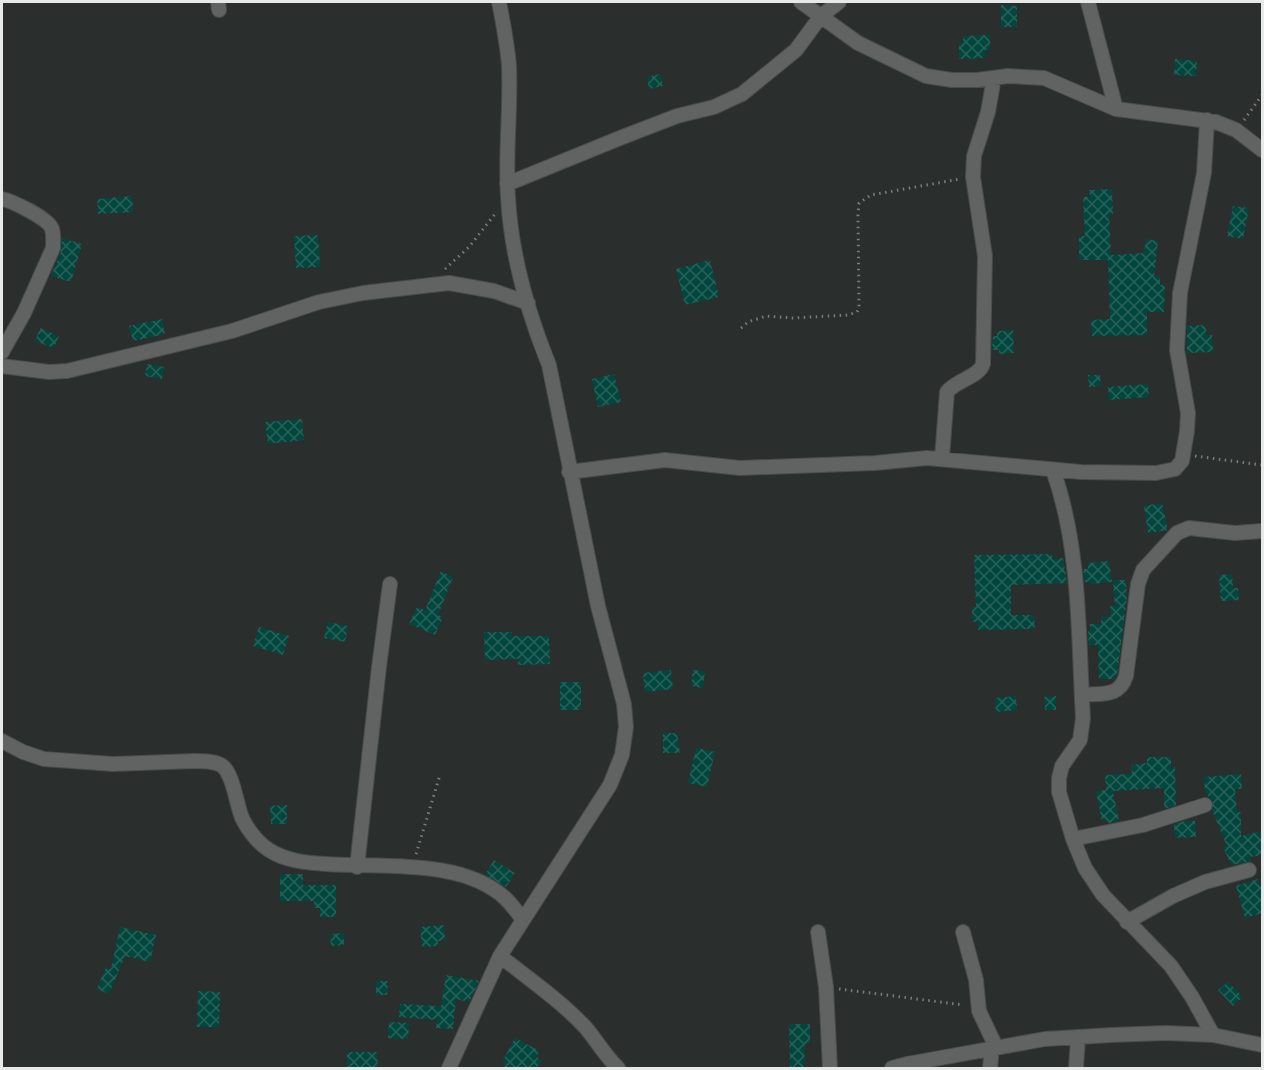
<svg xmlns="http://www.w3.org/2000/svg" width="1264" height="1070" viewBox="0 0 1264 1070" font-family="'DM Sans',sans-serif">
	<defs>
		<pattern id="building-cross-hatch" width="8" height="8" patternUnits="userSpaceOnUse" patternTransform="scale(1.5)"><rect width="8" height="8" fill="#01473d"/><path d="M0 0l8 8M0 8l8-8" fill="none" stroke="#266259"/></pattern>
	</defs>
	<rect width="100%" height="100%" fill="#2a2e2d"/>
	<!-- building -->
	<path fill="url(#building-cross-hatch)" d="M 1001,5 L 1017,6 L 1017,27 L 1001,27 Z
		M 990,35 L 990,50 L 985,50 L 985,58 L 959,59 L 959,43 L 963,43 L 963,36 Z
		M 1175,59 L 1197,61 L 1196,76 L 1174,75 Z
		M 660,74 L 663,86 L 649,89 L 647,77 Z
		M 1112,189 L 1113,215 L 1109,215 L 1111,255 L 1144,253 L 1146,239 L 1158,241 L 1154,276 L 1160,276 L 1160,285 L 1165,285 L 1164,312 L 1147,312 L 1147,335 L 1092,336 L 1091,320 L 1110,319 L 1108,260 L 1079,260 L 1079,236 L 1085,236 L 1083,197 L 1090,197 L 1089,190 Z
		M 132,196 L 133,212 L 98,214 L 97,199 Z
		M 1233,206 L 1249,208 L 1243,239 L 1227,236 Z
		M 318,235 L 320,267 L 296,268 L 294,236 Z
		M 62,238 L 82,244 L 71,282 L 51,276 L 61,251 Z
		M 710,260 L 719,297 L 685,305 L 676,269 Z
		M 162,319 L 165,334 L 133,341 L 129,326 Z
		M 1206,325 L 1206,335 L 1212,335 L 1213,352 L 1187,353 L 1187,326 Z
		M 40,328 L 59,336 L 54,348 L 35,341 Z
		M 1013,330 L 1014,353 L 999,354 L 999,350 L 992,350 L 993,336 L 997,336 L 997,331 Z
		M 147,364 L 164,367 L 162,379 L 145,376 Z
		M 614,374 L 621,402 L 598,407 L 592,379 Z
		M 1088,375 L 1100,375 L 1101,386 L 1089,387 Z
		M 1148,384 L 1149,397 L 1109,400 L 1108,387 Z
		M 302,419 L 304,440 L 268,444 L 265,422 Z
		M 1162,503 L 1168,530 L 1148,533 L 1144,506 Z
		M 1052,554 L 1052,559 L 1063,558 L 1067,583 L 1011,585 L 1011,615 L 1034,615 L 1035,629 L 978,630 L 978,622 L 972,622 L 972,607 L 976,607 L 974,555 Z
		M 1109,561 L 1112,582 L 1090,584 L 1090,582 L 1085,582 L 1083,569 L 1088,569 L 1088,563 Z
		M 441,571 L 453,577 L 438,615 L 443,617 L 435,635 L 409,624 L 417,607 L 425,610 Z
		M 1232,574 L 1233,588 L 1238,588 L 1239,600 L 1221,601 L 1219,575 Z
		M 1113,580 L 1126,580 L 1127,597 L 1117,674 L 1114,679 L 1099,679 L 1098,645 L 1089,645 L 1088,631 L 1090,631 L 1090,624 L 1101,624 L 1101,617 L 1111,617 L 1110,606 L 1115,606 Z
		M 328,622 L 348,626 L 345,642 L 324,638 Z
		M 259,627 L 289,636 L 283,655 L 253,646 Z
		M 484,632 L 512,632 L 512,636 L 549,636 L 550,664 L 517,665 L 519,659 L 485,660 Z
		M 671,670 L 673,689 L 645,692 L 643,673 Z
		M 693,670 L 705,671 L 703,688 L 691,686 Z
		M 560,682 L 581,682 L 581,710 L 560,710 Z
		M 1016,696 L 1017,710 L 996,712 L 995,698 Z
		M 1056,696 L 1056,710 L 1045,710 L 1044,697 Z
		M 663,733 L 677,733 L 680,753 L 663,753 Z
		M 696,748 L 715,752 L 707,787 L 688,783 Z
		M 1147,757 L 1171,757 L 1171,768 L 1175,767 L 1176,805 L 1164,809 L 1164,788 L 1113,791 L 1119,821 L 1107,823 L 1106,820 L 1102,821 L 1096,791 L 1106,790 L 1105,775 L 1132,774 L 1131,765 L 1147,763 Z
		M 1241,774 L 1242,789 L 1235,789 L 1237,812 L 1241,812 L 1241,836 L 1263,831 L 1263,855 L 1250,857 L 1251,861 L 1231,865 L 1223,847 L 1227,846 L 1212,810 L 1213,802 L 1205,792 L 1204,777 Z
		M 287,805 L 287,824 L 271,824 L 270,806 Z
		M 1185,821 L 1195,821 L 1196,837 L 1175,838 L 1174,824 Z
		M 494,860 L 515,873 L 506,887 L 485,875 Z
		M 280,874 L 303,874 L 303,885 L 336,885 L 336,917 L 320,917 L 320,908 L 314,908 L 314,901 L 280,901 Z
		M 1258,879 L 1263,893 L 1263,913 L 1245,918 L 1236,886 Z
		M 444,925 L 445,940 L 438,941 L 438,946 L 422,947 L 420,927 Z
		M 120,927 L 156,935 L 150,962 L 125,956 L 109,994 L 97,989 L 106,967 L 111,969 Z
		M 344,933 L 344,945 L 331,946 L 330,934 Z
		M 446,975 L 479,981 L 469,1002 L 456,999 L 453,1029 L 436,1028 L 437,1020 L 399,1017 L 400,1004 L 441,1006 Z
		M 376,981 L 388,981 L 387,995 L 376,995 Z
		M 1228,982 L 1243,997 L 1233,1006 L 1218,990 Z
		M 198,991 L 220,992 L 219,1027 L 197,1027 Z
		M 389,1022 L 409,1023 L 408,1039 L 388,1038 Z
		M 789,1024 L 810,1024 L 810,1044 L 805,1044 L 804,1068 L 790,1068 Z
		M 515,1038 L 540,1051 L 536,1057 L 542,1060 L 537,1068 L 503,1068 L 506,1064 L 502,1062 Z
		M 347,1052 L 377,1052 L 378,1068 L 347,1068 Z"/>
	<g fill="none" stroke-linecap="round" stroke-linejoin="round">
		<!-- minor casing -->
		<g stroke="#484c4b" stroke-width="16">
			<path id="minor" d="M 218,2 L 219,10
				M 801,2 L 858,43 L 926,76 L 952,80 L 977,80 L 1008,76 L 1044,78 L 1116,109 L 1216,122 L 1236,130 L 1262,150
				M 1088,2 L 1116,109
				M 507,184 L 620,138 L 677,116 L 714,107 L 742,94 L 796,50 L 821,16 L 839,2
				M 2,199 C 12,201 48,218 52,229 C 54,235 53,242 53,248 L 24,313 L 2,352
				M 2,366 L 49,372 L 67,371 L 232,331 L 319,302 L 363,293 L 449,283 L 494,291 L 528,303
				M 942,458 L 947,392 C 956,380 979,377 983,364 L 985,256 L 973,177 L 974,156 L 988,112 L 994,78
				M 1053,470 C 1081,549 1078,635 1083,718 L 1080,740 L 1062,766 L 1059,778 L 1059,792 L 1073,839 L 1085,868 L 1103,895 L 1171,966 L 1192,997 L 1213,1035
				M 569,472 L 665,460 L 740,468 L 875,463 L 927,458 L 1081,472 L 1156,473 L 1175,469 L 1182,461 L 1187,431 L 1188,413 L 1177,350 L 1180,293 L 1204,173 L 1207,120
				M 1082,695 C 1101,693 1119,698 1126,676 L 1138,584 L 1143,570 L 1177,533 L 1189,528 L 1235,533 L 1262,531
				M 2,741 L 23,752 L 44,759 L 113,764 L 194,761 C 203,761 213,761 221,765 C 234,773 236,806 243,820 C 249,831 258,843 269,850 C 286,861 307,863 326,864 C 381,868 463,858 506,899 C 512,905 518,913 523,920
				M 1073,839 L 1143,825 L 1205,805
				M 357,867 L 379,667 L 390,584
				M 1127,922 L 1173,896 L 1205,882 L 1249,870
				M 818,932 L 826,987 L 830,1068
				M 963,932 L 976,980 L 979,1011 L 996,1047
				M 500,956 C 529,979 561,1001 586,1028 C 597,1041 605,1056 618,1068
				M 449,1068 L 500,956 L 610,785 L 622,755 L 626,727 L 624,704 L 598,606 L 549,365 C 528,313 511,254 508,197 C 505,153 511,109 509,65 C 507,44 503,22 499,2
				M 892,1068 L 907,1064 L 1045,1039 L 1111,1035 L 1166,1033 L 1213,1035 L 1262,1045
				M 990,1068 L 992,1048
				M 1076,1068 L 1078,1038"/>
		</g>
		<!-- path -->
		<path stroke="#7a7d7c" stroke-width="3" stroke-dasharray="1.5 4.5" stroke-linecap="butt" d="M 1244,120 L 1262,95
			M 445,269 L 469,247 L 495,214
			M 741,328 L 748,322 L 766,316 L 793,318 L 848,315 L 857,312 L 859,307 L 858,215 L 859,203 L 871,195 L 960,179
			M 1195,456 L 1262,465
			M 416,854 L 440,775
			M 839,989 L 964,1005"/>
		<!-- minor -->
		<use href="#minor" stroke="#616262" stroke-width="14"/>
	</g>
	<!-- border -->
	<rect width="1264" height="1070" fill="none" stroke="#e7e9e9" stroke-width="6"/>
</svg>
